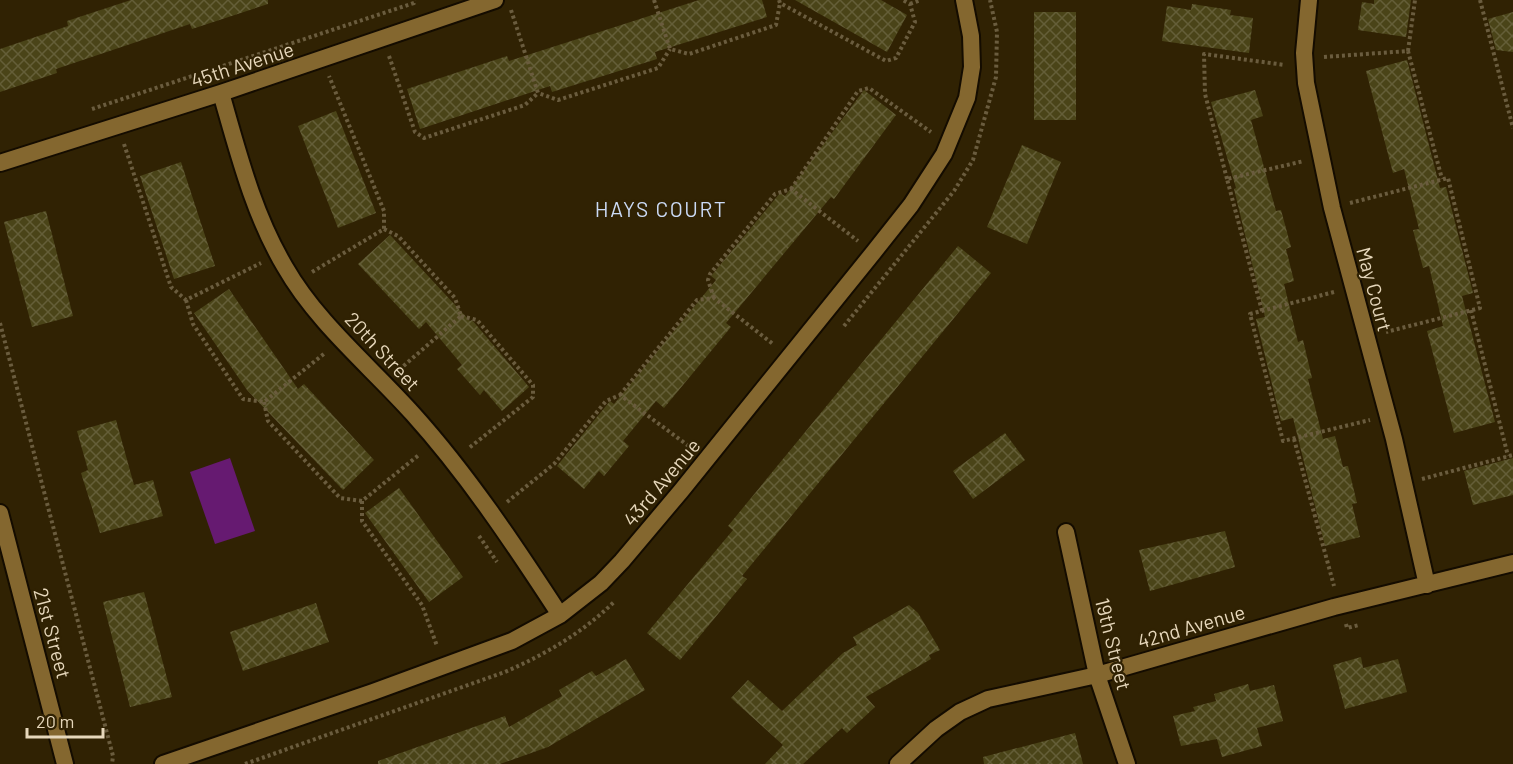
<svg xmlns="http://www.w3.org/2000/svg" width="1513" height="764" viewBox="0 0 1513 764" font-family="Barlow,sans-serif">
	<defs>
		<pattern id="building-cross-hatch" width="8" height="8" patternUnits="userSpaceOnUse" patternTransform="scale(1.5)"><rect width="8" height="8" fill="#4a4418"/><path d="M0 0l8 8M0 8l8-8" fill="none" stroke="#645e38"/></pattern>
	</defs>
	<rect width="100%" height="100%" fill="#302203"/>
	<!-- green -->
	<path fill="#661a71" d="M 230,458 L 255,531 L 215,544 L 190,472 Z"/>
	<!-- building -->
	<path fill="url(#building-cross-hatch)" d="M 131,0 L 268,0 L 268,4 L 192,29 L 190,24 L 56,69 L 57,73 L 0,92 L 0,49 L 68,26 L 67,21 Z
		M 699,0 L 762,0 L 767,17 L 655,52 L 657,59 L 552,92 L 550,86 L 420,129 L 407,89 L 507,56 L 509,61 Z
		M 795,0 L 881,0 L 907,15 L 887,52 Z
		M 1374,0 L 1411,0 L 1406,37 L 1358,30 L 1362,2 L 1374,4 Z
		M 1192,4 L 1231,10 L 1230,15 L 1253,18 L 1249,53 L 1162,41 L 1167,6 L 1191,10 Z
		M 1034,12 L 1076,12 L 1076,120 L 1034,120 Z
		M 1513,12 L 1513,52 L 1496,50 L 1488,19 Z
		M 1407,60 L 1440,188 L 1446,187 L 1473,293 L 1462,296 L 1495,422 L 1454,433 L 1427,331 L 1443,326 L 1429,266 L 1423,268 L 1413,230 L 1419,229 L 1404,169 L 1393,173 L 1366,71 Z
		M 864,90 L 896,115 L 834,199 L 831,197 L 726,323 L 731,327 L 664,408 L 656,401 L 623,441 L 629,446 L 604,476 L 599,471 L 584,489 L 557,466 L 610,401 L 614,404 L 716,280 L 711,276 L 780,193 L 785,196 Z
		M 1255,90 L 1263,116 L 1251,120 L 1276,211 L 1281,210 L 1291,247 L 1286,249 L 1294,281 L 1284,284 L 1298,342 L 1303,340 L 1312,378 L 1308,379 L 1323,439 L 1335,436 L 1343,467 L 1348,466 L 1357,503 L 1352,504 L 1360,537 L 1325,546 L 1293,418 L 1281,421 L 1256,319 L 1265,317 L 1234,189 L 1236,188 L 1211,102 Z
		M 336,111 L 376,213 L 338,228 L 298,126 Z
		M 1022,145 L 1061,162 L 1027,244 L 987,227 Z
		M 181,162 L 215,266 L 174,279 L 140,176 Z
		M 46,211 L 73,316 L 32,327 L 4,222 Z
		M 390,235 L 470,321 L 472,320 L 529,387 L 502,411 L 484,390 L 480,395 L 457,369 L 462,365 L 426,322 L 419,329 L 358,264 Z
		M 958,246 L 991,273 L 742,576 L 747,579 L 680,660 L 647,633 L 733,530 L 728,526 Z
		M 229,289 L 298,389 L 304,384 L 374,460 L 343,490 L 247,390 L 194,313 Z
		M 116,420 L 134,485 L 153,480 L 163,516 L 100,533 L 81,473 L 88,470 L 77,431 Z
		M 1005,433 L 1025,460 L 973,499 L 953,471 Z
		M 1513,458 L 1513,495 L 1473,505 L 1464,471 Z
		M 399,488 L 463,577 L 429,602 L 365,513 Z
		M 1225,531 L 1235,567 L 1150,591 L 1139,550 Z
		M 144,592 L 172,697 L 130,707 L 103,602 Z
		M 316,603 L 329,642 L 243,671 L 230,632 Z
		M 909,605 L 918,613 L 940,650 L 929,655 L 931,659 L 866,697 L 875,707 L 847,733 L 842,728 L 803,764 L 765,764 L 783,745 L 731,698 L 748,680 L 782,711 L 843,653 L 857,645 L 853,637 Z
		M 1361,657 L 1363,668 L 1398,659 L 1407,692 L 1345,709 L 1333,665 Z
		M 626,659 L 645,690 L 548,747 L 500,764 L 378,764 L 378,761 L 505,716 L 509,727 L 562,696 L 559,690 L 592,671 L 596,676 Z
		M 1248,684 L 1250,691 L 1274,685 L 1283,721 L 1257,728 L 1262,746 L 1222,757 L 1217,739 L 1181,746 L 1173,716 L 1195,711 L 1193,707 L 1216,701 L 1214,694 Z
		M 1075,733 L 1083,764 L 984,764 L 983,757 Z"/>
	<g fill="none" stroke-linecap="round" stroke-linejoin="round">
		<!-- minor casing -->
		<g stroke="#140c00" stroke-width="20">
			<path id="minor" d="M 1309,0 L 1304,53 L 1306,83 L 1332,208 L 1394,439 L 1427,585
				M 221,93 C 238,152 253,213 285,267 C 317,323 370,366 413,414 C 468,475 515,546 560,615
				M 0,163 L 221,93 L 495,0
				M 1066,532 L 1097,675 L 1127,764
				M 163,764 L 373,692 L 512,641 L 560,615 L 601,583 L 622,561 L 681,491 L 873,253 L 911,205 L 944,154 L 967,98 L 972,67 L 971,36 L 964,0
				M 898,764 L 936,729 L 960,712 L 988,699 L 1097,675 L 1334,607 L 1513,563"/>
		</g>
		<!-- tertiary casing -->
		<g stroke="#140c00" stroke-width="20">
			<path id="tertiary" d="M 0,513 L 65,764"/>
		</g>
		<!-- path -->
		<path stroke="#6a5c3e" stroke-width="4" stroke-dasharray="3 3" stroke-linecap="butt" d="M 654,0 L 670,49 L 689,54 L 776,25 L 780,3
			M 779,0 L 780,3 L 886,61 L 896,58 L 915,22 L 910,4 L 903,0
			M 1480,0 L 1513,128
			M 910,4 L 921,0
			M 511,10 L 538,93 L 558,100 L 658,68 L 670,49
			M 1408,51 L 1415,0
			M 389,56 L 415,132 L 424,138 L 525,105 L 538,93
			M 1324,57 L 1408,51 L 1442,179
			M 92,109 L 414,3 L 415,0
			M 124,144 L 171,287 L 186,300 L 261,263
			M 1227,179 L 1205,94 L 1204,54 L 1285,65
			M 791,189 L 858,91 L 869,88 L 931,132
			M 1350,203 L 1448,178 L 1480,308 L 1386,332
			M 384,229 L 398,236 L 455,298 L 461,316 L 400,369
			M 312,272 L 384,229 L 384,211 L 329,76
			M 1334,292 L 1250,314 L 1283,441 L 1370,420
			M 714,298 L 708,280 L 710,274 L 775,194 L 791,189 L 858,241
			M 186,300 L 193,324 L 243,399 L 264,402 L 325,353
			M 1471,310 L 1508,456
			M 1262,311 L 1227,179 L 1304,161
			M 461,316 L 477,320 L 533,385 L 533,397 L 469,448
			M 0,323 L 113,756 L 112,764
			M 844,326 L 954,191 L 973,160 L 996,77 L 997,32 L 990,0
			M 620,395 L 697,300 L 714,298 L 773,344
			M 264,402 L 268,421 L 340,498 L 362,501 L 420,454
			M 1294,439 L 1334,586
			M 1422,479 L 1513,455
			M 362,501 L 362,521 L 422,605 L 437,646
			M 507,502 L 554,464 L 606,401 L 620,395 L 690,447
			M 479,536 L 497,562
			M 1346,624 L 1347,628 L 1359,625
			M 245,764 L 505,672 C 546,654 582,633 614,602"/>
		<!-- minor -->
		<use href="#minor" stroke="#84672f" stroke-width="16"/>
		<!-- tertiary -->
		<use href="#tertiary" stroke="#84672f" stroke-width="16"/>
	</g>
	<g text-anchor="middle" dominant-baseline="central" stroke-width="4.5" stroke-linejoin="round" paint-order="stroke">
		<!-- street labels -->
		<g font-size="20" fill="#e6d7bb" stroke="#302203">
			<text transform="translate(242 64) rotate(-18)">45th Avenue</text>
			<text transform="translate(1375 289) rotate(75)">May Court</text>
			<text transform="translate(383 351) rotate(47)">20th Street</text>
			<text transform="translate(661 482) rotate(-50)">43rd Avenue</text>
			<text transform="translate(1191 626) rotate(-16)">42nd Avenue</text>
			<text transform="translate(53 633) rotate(75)">21st Street</text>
			<text transform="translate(1114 644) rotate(76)">19th Street</text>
		</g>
		<!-- neighbourhood labels -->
		<g font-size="21" letter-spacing="1.5" fill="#cbdaf5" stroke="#302203">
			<text x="661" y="208">HAYS COURT</text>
		</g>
	</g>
	<!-- scale -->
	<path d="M27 728v9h76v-9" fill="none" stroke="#e6d7bb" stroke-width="3"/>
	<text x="36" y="728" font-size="18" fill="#e6d7bb" stroke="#302203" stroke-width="4.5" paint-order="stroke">20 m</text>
</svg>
